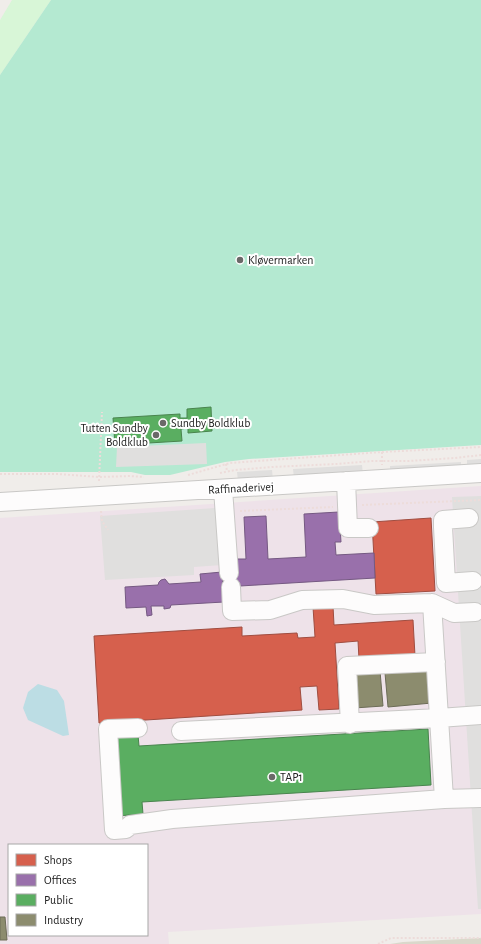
<svg xmlns="http://www.w3.org/2000/svg" width="481" height="944" viewBox="0 0 481 944" font-family="'Alegreya Sans',sans-serif">
	<rect width="100%" height="100%" fill="#f0edea"/>
	<!-- industrial -->
	<path fill="#eee2e9" fill-rule="evenodd" d="M 481,486 L 481,914 L 168,932 L 169,944 L 0,944 L 0,518 ZM 9,845 L 147,845 L 147,935 L 9,935 Z"/>
	<!-- construction -->
	<path fill="#dad8cb" d="M 481,938 L 481,944 L 390,944 L 403,942 Z"/>
	<!-- park -->
	<path fill="#d8f6d7" d="M 12,0 L 51,0 L 0,75 L 0,20 Z"/>
	<!-- pitch -->
	<path fill="#b4e9d1" d="M 51,0 L 481,0 L 481,445 L 249,459 L 225,462 L 170,475 L 145,475 L 131,472 L 0,472 L 0,75 Z"/>
	<!-- parking -->
	<path fill="#e0dfde" d="M 206,443 L 207,464 L 116,467 L 117,447 Z
		M 481,459 L 481,468 L 467,469 L 467,460 Z
		M 461,462 L 461,470 L 390,473 L 390,466 Z
		M 362,465 L 363,475 L 294,478 L 293,469 Z
		M 272,470 L 273,480 L 238,481 L 237,472 Z
		M 481,496 L 481,909 L 478,909 L 452,497 Z
		M 215,508 L 222,565 L 194,567 L 194,575 L 105,580 L 100,516 Z"/>
	<!-- water -->
	<path fill="#bcdde4" d="M 38,684 L 57,690 L 64,701 L 69,735 L 63,736 L 28,720 L 23,708 L 28,692 Z"/>
	<!-- shops -->
	<path fill="#d6604d" stroke="#a04d40" d="M 431,518 L 435,591 L 376,594 L 372,522 Z
		M 333,606 L 334,625 L 413,620 L 415,656 L 359,659 L 358,641 L 335,643 L 339,709 L 319,710 L 317,686 L 300,687 L 302,710 L 99,723 L 94,636 L 242,627 L 242,636 L 297,633 L 298,638 L 315,637 L 313,607 Z"/>
	<!-- offices -->
	<path fill="#9970ab" stroke="#755982" d="M 339,512 L 341,542 L 335,542 L 336,555 L 374,553 L 375,578 L 223,587 L 222,573 L 235,559 L 246,559 L 244,517 L 266,516 L 268,559 L 306,557 L 304,514 Z
		M 222,572 L 224,602 L 171,605 L 170,608 L 164,609 L 164,606 L 151,606 L 152,615 L 147,616 L 146,607 L 126,608 L 125,587 L 158,585 L 159,582 L 161,580 L 165,579 L 169,584 L 201,582 L 200,574 Z"/>
	<!-- public -->
	<path fill="#5aae61" stroke="#49844e" d="M 211,407 L 212,431 L 188,433 L 188,428 L 181,429 L 182,441 L 115,445 L 113,418 L 180,414 L 180,418 L 187,418 L 187,409 Z
		M 428,729 L 431,785 L 142,802 L 143,814 L 116,816 L 112,737 L 138,735 L 139,746 Z"/>
	<!-- industry -->
	<path fill="#8c8c6e" stroke="#6c6c57" d="M 430,670 L 432,703 L 388,707 L 385,673 Z
		M 380,671 L 383,706 L 354,708 L 351,673 Z
		M 0,917 L 5,917 L 7,940 L 0,940 Z"/>
	<g fill="none" stroke-linecap="round" stroke-linejoin="round">
		<!-- minor casing -->
		<g stroke="#c9c8c6" stroke-width="20">
			<path id="minor" d="M 346,481 L 348,528 L 369,528
				M 223,489 L 229,573
				M 0,502 L 481,473
				M 469,518 L 443,520 L 443,527 L 446,583 L 473,581
				M 231,587 L 232,611 L 270,610 L 302,600 L 343,599 L 374,605 L 432,603 L 454,613 L 475,612
				M 350,724 L 347,666 L 436,662
				M 138,728 L 108,729 L 114,830 L 126,829 L 130,825 L 172,819 L 444,799 L 439,718 L 481,715
				M 181,731 L 439,718 L 432,603
				M 444,799 L 481,798"/>
		</g>
		<!-- path -->
		<path stroke="#eddcda" stroke-width="2" stroke-dasharray="2 2" stroke-linecap="butt" d="M 382,452 L 382,465
			M 226,464 L 227,472
			M 220,473 L 235,470 L 272,467 L 336,464 L 372,461 L 408,461 L 455,458 L 481,455
			M 0,474 L 58,474 L 99,477 L 130,476 L 144,477
			M 188,475 L 230,463 L 382,452 L 481,447
			M 99,481 L 102,412
			M 362,505 L 481,500
			M 101,511 L 102,521 L 108,530
			M 240,511 L 333,507
			M 378,944 L 391,938 L 481,938"/>
		<!-- minor -->
		<use href="#minor" stroke="#fdfcfc" stroke-width="18"/>
	</g>
	<!-- markers -->
	<g fill="#6a6968" stroke="#fff" stroke-width="1.5">
		<circle cx="240" cy="260" r="4"/>
		<circle cx="163" cy="423" r="4"/>
		<circle cx="156" cy="435" r="4"/>
		<circle cx="272" cy="777" r="4"/>
	</g>
	<g text-anchor="middle" dominant-baseline="central" stroke-width="4" stroke-linejoin="round" paint-order="stroke">
		<!-- poi labels -->
		<g font-size="12" fill="#222" stroke="#fff" text-anchor="start">
			<text x="248" y="260">Kløvermarken</text>
			<text x="171" y="423">Sundby Boldklub</text>
			<text x="148" y="428" text-anchor="end">Tutten Sundby<tspan x="148" dy="14">Boldklub</tspan></text>
			<text x="280" y="777">TAP1</text>
		</g>
		<!-- street labels -->
		<g font-size="12" fill="#222" stroke="#fff">
			<text transform="translate(241 488) rotate(-3)">Raffinaderivej</text>
		</g>
	</g>
	<!-- legend -->
	<rect x="8" y="844" width="140" height="92" fill="#ffffff" stroke="#a7a7a7"/>
	<rect x="16" y="854" width="20" height="12" fill="#d6604d" stroke="#a7a7a7"/>
	<text x="44" y="864" font-size="12" fill="#222222">Shops</text>
	<rect x="16" y="874" width="20" height="12" fill="#9970ab" stroke="#a7a7a7"/>
	<text x="44" y="884" font-size="12" fill="#222222">Offices</text>
	<rect x="16" y="894" width="20" height="12" fill="#5aae61" stroke="#a7a7a7"/>
	<text x="44" y="904" font-size="12" fill="#222222">Public</text>
	<rect x="16" y="914" width="20" height="12" fill="#8c8c6e" stroke="#a7a7a7"/>
	<text x="44" y="924" font-size="12" fill="#222222">Industry</text>
</svg>
